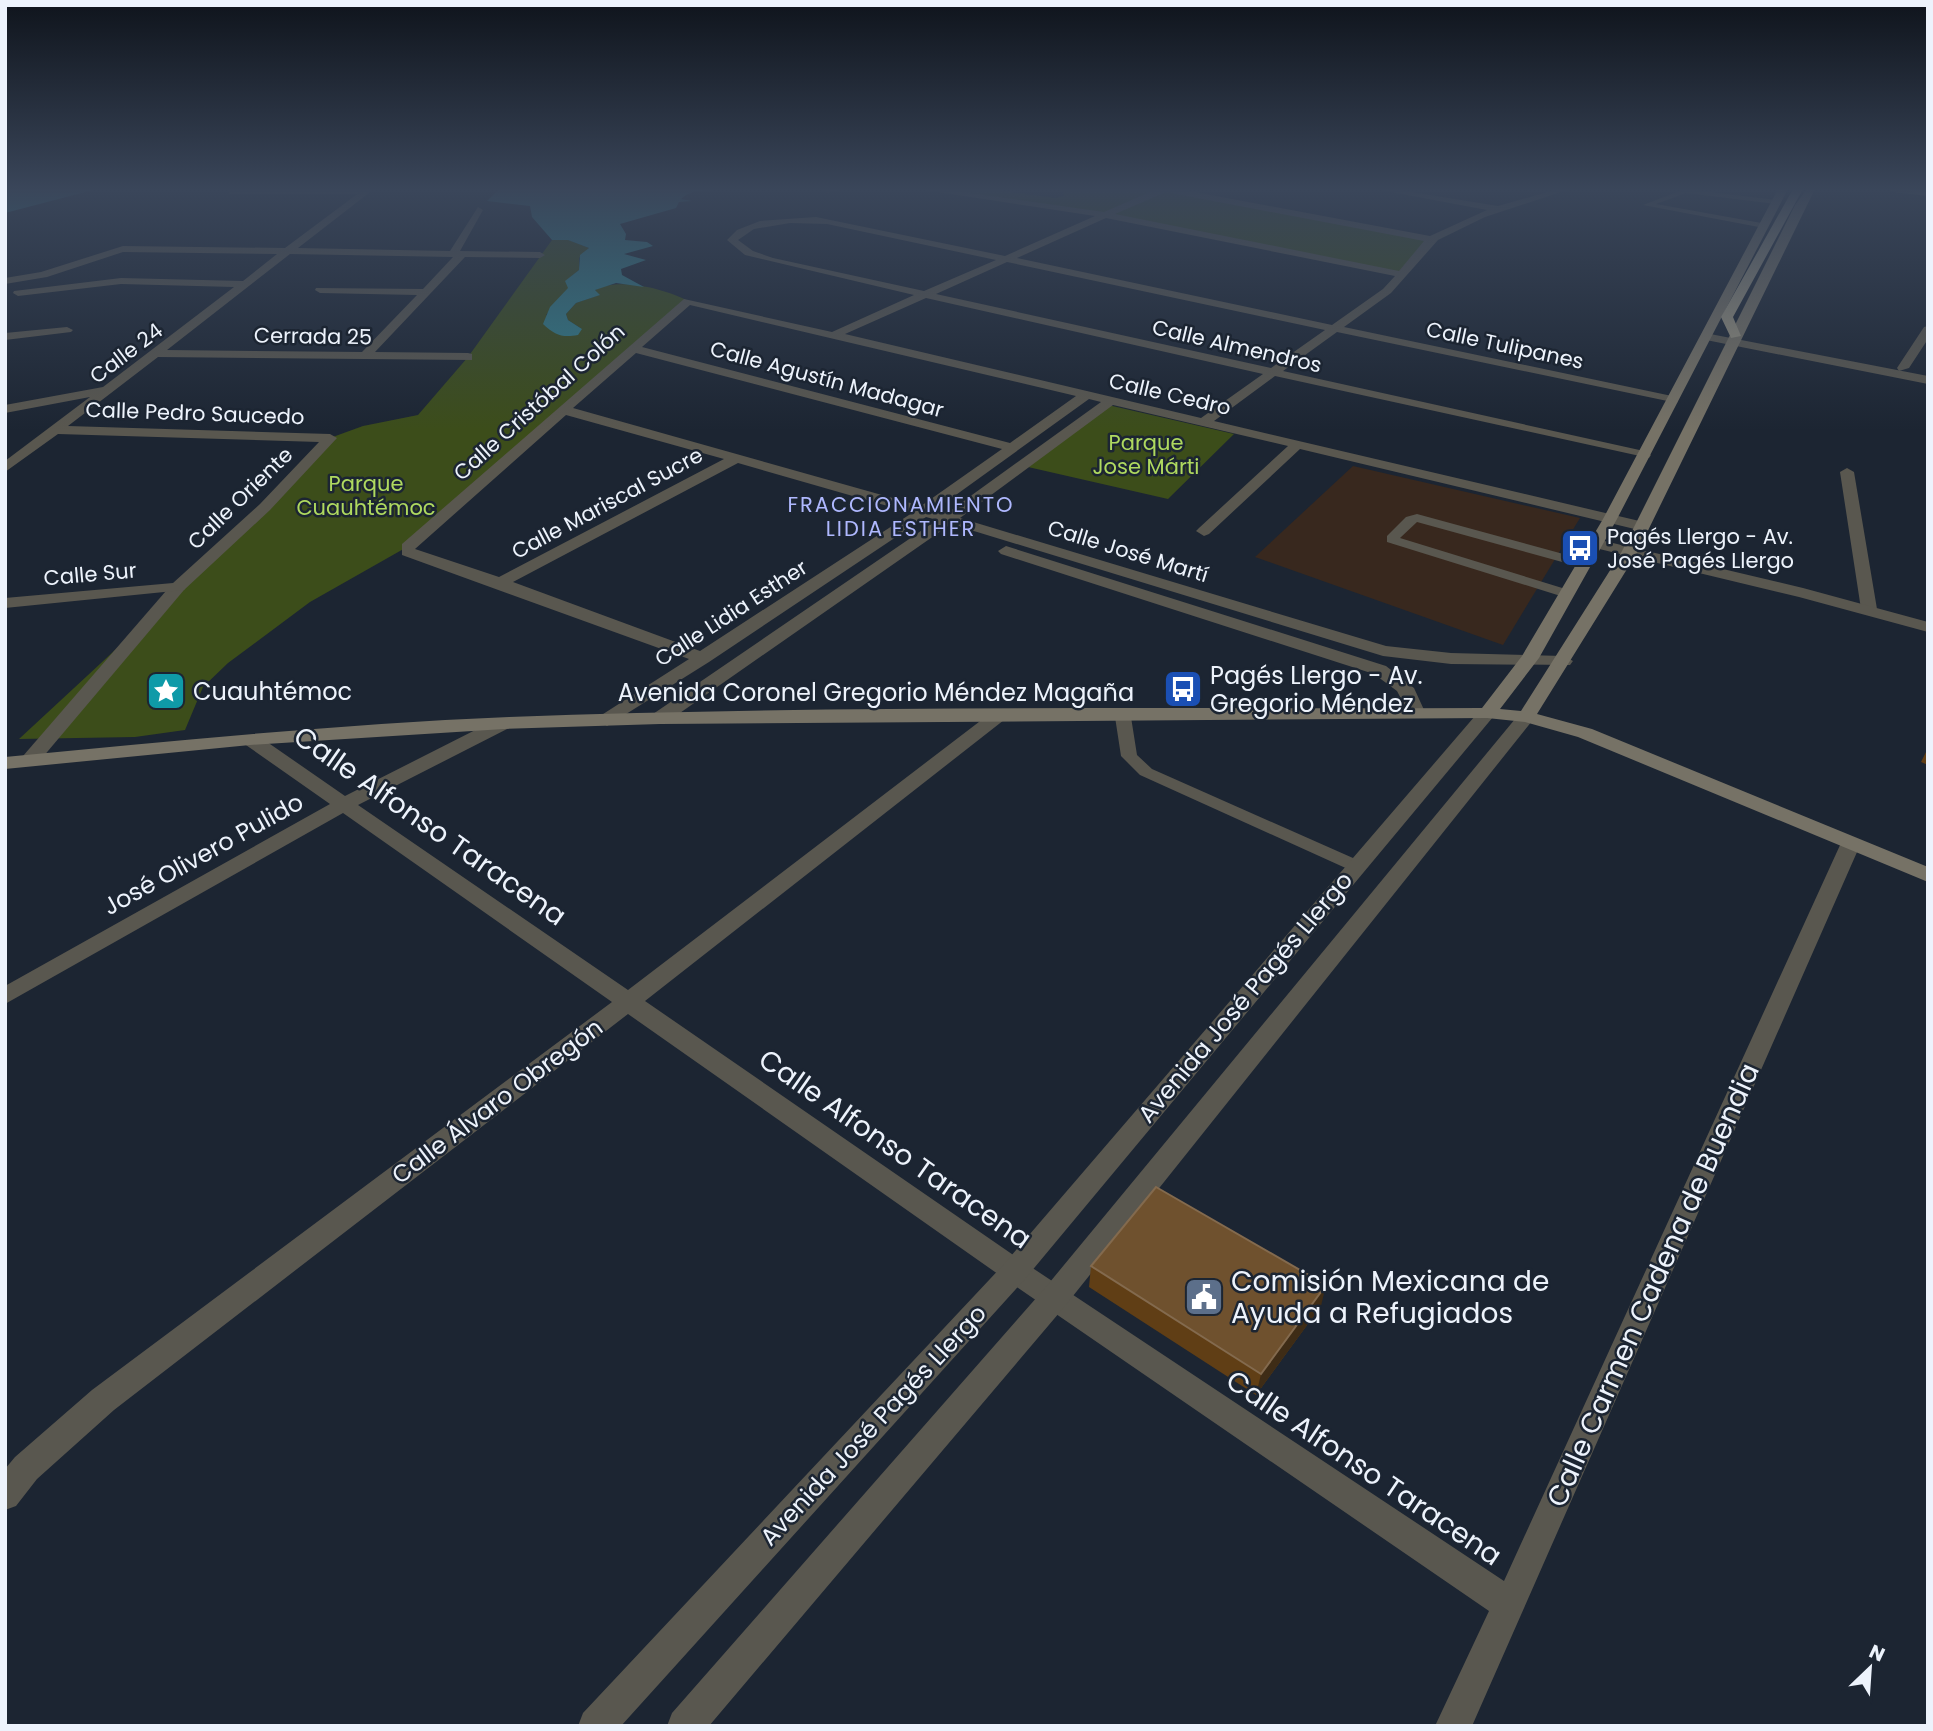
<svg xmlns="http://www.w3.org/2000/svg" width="1933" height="1731" viewBox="0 0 1933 1731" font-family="Poppins,sans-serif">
	<rect width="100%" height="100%" fill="#1c2532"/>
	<!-- commercial -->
	<path fill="#38281e" d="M 1353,466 L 1580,518 L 1503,645 L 1255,557 Z"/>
	<!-- green -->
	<path fill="#3c4d1a" d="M 922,189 L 989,189 L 1055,198 L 1064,196 L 1063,191 L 1057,189 L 1166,189 L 1431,239 L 1404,275 L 1068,208 Z
		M 552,240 L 569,240 L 589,248 L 579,258 L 579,270 L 566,281 L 569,288 L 546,315 L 582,329 L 568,320 L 566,314 L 576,303 L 599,295 L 595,290 C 619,277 665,289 688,301 L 407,547 L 310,602 L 228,663 L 203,687 L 185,730 L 135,737 L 19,739 L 210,562 L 330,438 L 363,426 L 418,415 L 468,357 Z
		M 1108,405 L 1234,434 L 1168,499 L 1028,467 Z"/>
	<!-- water -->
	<path fill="#327f8a" d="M 5,189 L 97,189 L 5,213 Z
		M 499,189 L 724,189 C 709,192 694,187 681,199 L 692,201 L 679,202 L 676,208 L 620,224 L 626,234 L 625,240 L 647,242 L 653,246 L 624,254 L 646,260 L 621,269 L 622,275 L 644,287 L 616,283 L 595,290 L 600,295 L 576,303 L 566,314 L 568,320 L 582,329 L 578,335 C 562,338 555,335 543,324 L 550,307 L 568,288 L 565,281 L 579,270 L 580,255 L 589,248 L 568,240 L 552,240 L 532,217 L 530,206 L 487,201 Z"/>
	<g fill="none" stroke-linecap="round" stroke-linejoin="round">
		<!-- service -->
		<path fill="#59574f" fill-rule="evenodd" d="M 1685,189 L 1776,200 L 1780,202 L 1776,204 L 1686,193 L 1656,204 L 1767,224 L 1764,228 L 1643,205 Z
			M 227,190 L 365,190 L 369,192 L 365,194 L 230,194 Z
			M 1417,514 L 1589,561 L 1591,564 L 1584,568 L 1417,522 L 1400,538 L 1572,591 L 1574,594 L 1567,598 L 1387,542 L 1387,536 L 1406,517 Z
			M 1123,712 L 1131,717 L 1137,755 L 1152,769 L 1362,862 L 1365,866 L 1362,870 L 1350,870 L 1140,775 L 1121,756 L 1115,717 Z"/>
		<!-- pedestrian -->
		<path fill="#59574f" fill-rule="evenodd" d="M 178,582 L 186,587 L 184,590 L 37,764 L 23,764 L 20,760 L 23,756 L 172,584 Z"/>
		<!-- minor -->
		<path fill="#59574f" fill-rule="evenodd" d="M 364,189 L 374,189 L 298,248 L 450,251 L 478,207 L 483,210 L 460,251 L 540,252 L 545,255 L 540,258 L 465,257 L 375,352 L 468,353 L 472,354 L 472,360 L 158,357 L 68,426 L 330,434 L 337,438 L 270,510 L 184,590 L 5,608 L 5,598 L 173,583 L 260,504 L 319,442 L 58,434 L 5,472 L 5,461 L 90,397 L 5,413 L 5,405 L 103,387 L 234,287 L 121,284 L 18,296 L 13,293 L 14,291 L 121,278 L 243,281 L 277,254 L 123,252 L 47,277 L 5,284 L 5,278 L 41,272 L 123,246 L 285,248 ZM 290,254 L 453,257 L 423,289 L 316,288 L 315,290 L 320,293 L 417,295 L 362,352 L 167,350 Z
			M 823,189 L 846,189 L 827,193 Z
			M 918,189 L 941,189 L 1104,212 L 1157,189 L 1179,189 L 1430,236 L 1487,210 L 1375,189 L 1393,189 L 1498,206 L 1558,189 L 1570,189 L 1485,217 L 1438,240 L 1391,293 L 1344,327 L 1672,396 L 1678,400 L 1677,403 L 1337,332 L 1283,371 L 1644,451 L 1651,455 L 1649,458 L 1275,376 L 1214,421 L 1648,523 L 1648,529 L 1643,531 L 1300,449 L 1209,534 L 1204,536 L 1196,531 L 1199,528 L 1288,446 L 1113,405 L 960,518 L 1386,646 L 1451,653 L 1564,656 L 1573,661 L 1570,665 L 1451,664 L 1383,656 L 951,524 L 667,722 L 653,722 L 651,718 L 653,714 L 937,520 L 926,517 L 709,662 L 607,726 L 598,720 L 600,716 L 689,659 L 402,555 L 402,544 L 684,299 L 832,332 L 914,295 L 745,255 L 727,240 L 737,230 L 760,221 L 816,217 L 1005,256 L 1095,216 ZM 1166,192 L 1424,241 L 1399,271 L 1115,214 ZM 1106,218 L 1395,276 L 1383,289 L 1332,325 L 1017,258 ZM 790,223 L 827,224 L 996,260 L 924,291 L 773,258 L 753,251 L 738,240 L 754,229 ZM 1007,262 L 1325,330 L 1271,368 L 936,294 ZM 926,298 L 1263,374 L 1201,418 L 845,334 ZM 690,305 L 1076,396 L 1010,443 L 642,347 ZM 636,353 L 1002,449 L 921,506 L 573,408 ZM 1089,399 L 1101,402 L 947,513 L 935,510 ZM 566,415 L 724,459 L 499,577 L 415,549 ZM 738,463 L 912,513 L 700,651 L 513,582 Z
			M 1928,326 L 1928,339 L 1909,368 L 1899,371 L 1897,368 L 1924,327 Z
			M 67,327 L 73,330 L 71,332 L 5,340 L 5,333 Z
			M 1847,468 L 1854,472 L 1877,609 L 1869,614 L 1861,609 L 1840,472 Z
			M 1006,546 L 1386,666 L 1414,688 L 1425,712 L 1422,716 L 1410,716 L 1397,691 L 1374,674 L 1001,554 L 998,551 Z
			M 998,710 L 1007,716 L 1004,720 L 645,1001 L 1025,1263 L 1504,1581 L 1841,843 L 1851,837 L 1861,843 L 1472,1726 L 1435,1726 L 1489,1611 L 1005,1279 L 628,1014 L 114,1410 L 37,1479 L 16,1506 L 5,1510 L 5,1469 L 15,1457 L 92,1390 L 612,1002 L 343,813 L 5,1004 L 5,986 L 330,804 L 243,743 L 241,739 L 243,735 L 257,735 L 345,796 L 497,719 L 511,719 L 513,723 L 511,727 L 358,805 L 628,990 L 992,712 Z"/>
		<!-- tertiary -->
		<path fill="#59574f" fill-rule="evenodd" d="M 1705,333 L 1928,376 L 1928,384 L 1701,339 L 1701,335 Z
			M 1596,539 L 1803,588 L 1928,622 L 1928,632 L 1799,597 L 1591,547 L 1591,541 Z
			M 1487,708 L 1493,709 L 1496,713 L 1493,717 L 1025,1279 L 621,1726 L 578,1726 L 583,1713 L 1005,1263 L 1481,709 Z
			M 1526,711 L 1532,713 L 1535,717 L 1532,721 L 1065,1306 L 709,1726 L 667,1726 L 672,1713 L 1045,1288 L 1520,713 Z"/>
		<!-- secondary -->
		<path fill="#767266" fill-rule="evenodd" d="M 1778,189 L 1788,189 L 1617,519 L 1539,658 L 1500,709 L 1521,711 L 1621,553 L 1795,205 L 1807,189 L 1815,189 L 1637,553 L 1537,714 L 1592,729 L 1928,867 L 1928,882 L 1578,737 L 1525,722 L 1487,718 L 660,724 L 504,729 L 250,745 L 5,769 L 5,757 C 173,741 340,724 509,717 C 833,705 1158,709 1482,708 L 1522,656 L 1603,519 Z
			M 1889,189 L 1928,190 L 1928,196 L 1893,192 Z"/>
		<!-- trunk -->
		<path fill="#979280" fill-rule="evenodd" d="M 1793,189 L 1803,189 L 1733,317 L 1741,336 L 1731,338 L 1721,317 Z
			M 1907,189 L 1928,189 L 1928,195 L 1909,191 Z"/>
	</g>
	<!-- wall -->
	<path fill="#603e15" d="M 1928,748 L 1928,765 L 1921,762 Z
		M 1091,1266 L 1321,1306 L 1256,1395 L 1089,1287 Z"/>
	<!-- shaded-wall -->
	<path fill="#3e2c16" d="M 1326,1285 L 1321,1306 L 1256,1395 L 1261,1374 Z"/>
	<!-- building -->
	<path fill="#6f512e" stroke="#836a4e" stroke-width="2" d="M 1156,1187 L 1326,1285 L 1261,1374 L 1091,1266 Z"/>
	<!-- sky -->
	<linearGradient id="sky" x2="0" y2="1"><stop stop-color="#0f141c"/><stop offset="0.44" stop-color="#3a465a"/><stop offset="1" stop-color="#3a465a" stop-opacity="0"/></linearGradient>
	<rect width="1933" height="431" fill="url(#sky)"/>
	<!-- icons -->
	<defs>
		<g id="bus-square" transform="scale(2.0125)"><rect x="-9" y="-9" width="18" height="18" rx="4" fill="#1a4fb4" stroke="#1c2532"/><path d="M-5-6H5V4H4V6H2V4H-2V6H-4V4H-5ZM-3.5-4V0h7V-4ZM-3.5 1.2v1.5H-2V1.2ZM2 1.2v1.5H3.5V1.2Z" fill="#fff"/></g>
		<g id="sight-square" transform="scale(2.0125)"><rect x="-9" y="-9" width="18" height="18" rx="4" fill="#0f9aa8" stroke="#1c2532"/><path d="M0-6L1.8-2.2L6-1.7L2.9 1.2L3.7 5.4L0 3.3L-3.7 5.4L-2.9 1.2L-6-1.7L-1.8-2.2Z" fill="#fff"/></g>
		<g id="civic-square" transform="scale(2.0125)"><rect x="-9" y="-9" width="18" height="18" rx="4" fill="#5c6f8a" stroke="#1c2532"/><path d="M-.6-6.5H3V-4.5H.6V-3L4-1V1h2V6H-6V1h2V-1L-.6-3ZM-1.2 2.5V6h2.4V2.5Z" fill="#fff"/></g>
	</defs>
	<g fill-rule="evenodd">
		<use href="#bus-square" x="1580" y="548"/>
		<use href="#bus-square" x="1183" y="689"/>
		<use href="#sight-square" x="166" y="691"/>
		<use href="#civic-square" x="1204" y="1297"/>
	</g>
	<g text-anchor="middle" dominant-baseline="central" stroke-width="5" stroke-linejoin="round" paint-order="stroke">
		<!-- far-street labels -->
		<g font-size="21" fill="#edf3fc" stroke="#1c2532">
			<text transform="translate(313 336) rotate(1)">Cerrada 25</text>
			<text transform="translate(1505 345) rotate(12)">Calle Tulipanes</text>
			<text transform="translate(1237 346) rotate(13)">Calle Almendros</text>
			<text transform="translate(126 353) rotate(-37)">Calle 24</text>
			<text transform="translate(827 379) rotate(15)">Calle Agustín Madagar</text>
			<text transform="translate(1170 394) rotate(13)">Calle Cedro</text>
			<text transform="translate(539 402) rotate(-42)">Calle Cristóbal Colón</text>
			<text transform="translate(195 413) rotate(2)">Calle Pedro Saucedo</text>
			<text transform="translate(240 498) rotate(-44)">Calle Oriente</text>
			<text transform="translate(607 503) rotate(-28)">Calle Mariscal Sucre</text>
			<text transform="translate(1128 551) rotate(17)">Calle José Martí</text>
			<text transform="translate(90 574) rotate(-5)">Calle Sur</text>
			<text transform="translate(731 613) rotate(-33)">Calle Lidia Esther</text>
		</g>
		<!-- far-park labels -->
		<g font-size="21" fill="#afd95f" stroke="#1c2532">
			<text x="1146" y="442">Parque<tspan x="1146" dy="24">Jose Márti</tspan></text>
			<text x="366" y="483">Parque<tspan x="366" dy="24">Cuauhtémoc</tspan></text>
		</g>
		<!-- far-neighbourhood labels -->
		<g font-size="21" letter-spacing="2" fill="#afb8fe" stroke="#1c2532">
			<text x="901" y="504">FRACCIONAMIENTO<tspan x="901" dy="24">LIDIA ESTHER</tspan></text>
		</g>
		<!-- far-poi labels -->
		<g font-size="21" fill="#edf3fc" stroke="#1c2532" text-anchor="start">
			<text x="1607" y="536">Pagés Llergo - Av.<tspan x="1607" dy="24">José Pagés Llergo</tspan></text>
		</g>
		<!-- poi labels -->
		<g font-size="24" fill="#edf3fc" stroke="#1c2532" text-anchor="start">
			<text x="1210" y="675">Pagés Llergo - Av.<tspan x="1210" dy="28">Gregorio Méndez</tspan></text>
			<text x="193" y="691">Cuauhtémoc</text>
		</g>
		<!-- street labels -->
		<g font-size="24" fill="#edf3fc" stroke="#1c2532">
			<text x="876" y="692">Avenida Coronel Gregorio Méndez Magaña</text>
			<text transform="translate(203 854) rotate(-29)">José Olivero Pulido</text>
			<text transform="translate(1245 997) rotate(-50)">Avenida José Pagés Llergo</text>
			<text transform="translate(497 1101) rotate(-37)">Calle Álvaro Obregón</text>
			<text transform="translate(873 1425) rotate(-47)">Avenida José Pagés Llergo</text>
		</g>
		<!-- near-street labels -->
		<g font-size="28" fill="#edf3fc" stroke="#1c2532">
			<text transform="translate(430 826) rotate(35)">Calle Alfonso Taracena</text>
			<text transform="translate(895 1149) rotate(35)">Calle Alfonso Taracena</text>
			<text transform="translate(1653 1285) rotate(-66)">Calle Carmen Cadena de Buendia</text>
			<text transform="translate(1364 1468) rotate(34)">Calle Alfonso Taracena</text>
		</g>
		<!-- near-poi labels -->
		<g font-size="28" fill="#edf3fc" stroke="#1c2532" text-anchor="start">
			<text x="1231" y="1281">Comisión Mexicana de<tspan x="1231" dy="32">Ayuda a Refugiados</tspan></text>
		</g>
	</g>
	<!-- border -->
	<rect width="1933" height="1731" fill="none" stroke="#edf3fc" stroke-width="14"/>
	<!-- north arrow -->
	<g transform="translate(1870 1668) rotate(25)" stroke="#1c2532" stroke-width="5" paint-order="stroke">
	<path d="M0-5L12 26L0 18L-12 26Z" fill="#edf3fc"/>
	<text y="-10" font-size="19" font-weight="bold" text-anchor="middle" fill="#edf3fc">N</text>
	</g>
</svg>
